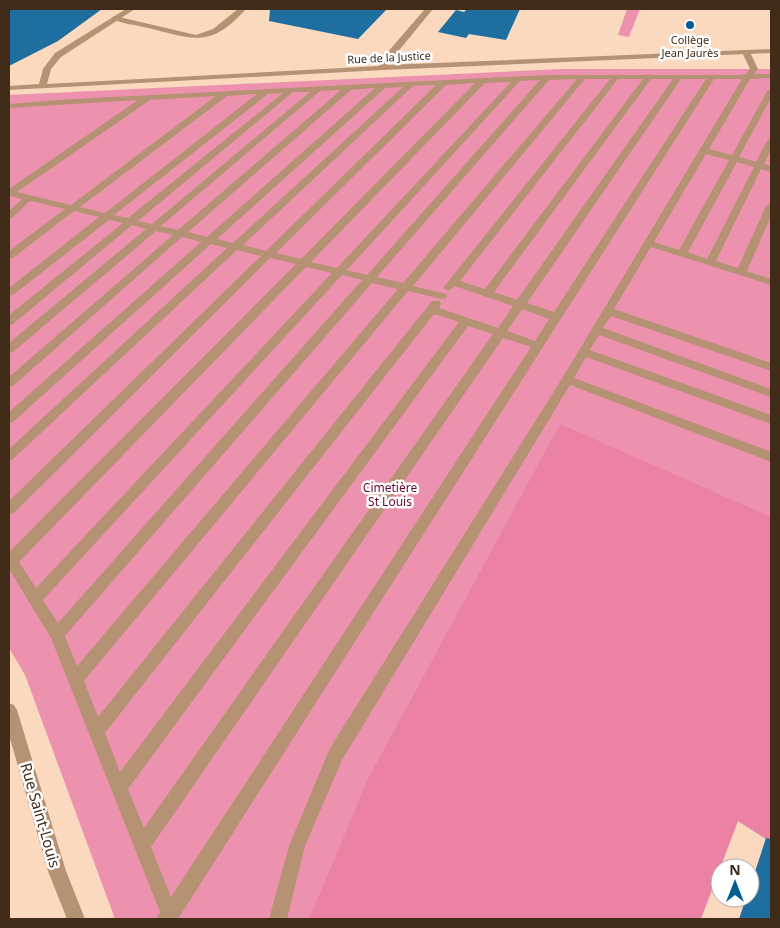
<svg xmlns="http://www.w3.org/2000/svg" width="780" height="928" viewBox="0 0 780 928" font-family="'Noto Sans',sans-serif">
	<rect width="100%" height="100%" fill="#fad9be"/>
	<!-- green -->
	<path fill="#ed92ae" d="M 627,9 L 640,9 L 629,37 L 618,35 Z
		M 561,69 L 771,69 L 771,842 L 702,798 L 411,919 L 115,919 L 25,675 L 9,648 L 9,95 Z"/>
	<!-- forest -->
	<path fill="#eb82a3" d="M 560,424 L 771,517 L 771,842 L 738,821 L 701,919 L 309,919 L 369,777 Z"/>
	<!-- building -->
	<path fill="#1e6f9f" d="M 9,9 L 102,9 L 58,41 L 9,66 Z
		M 270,9 L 387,9 L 358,39 L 269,21 Z
		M 467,9 L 520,9 L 506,40 L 469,34 L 466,38 L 438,32 L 456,10 L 464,12 Z
		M 766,838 L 771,839 L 771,919 L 739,919 L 746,898 L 750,898 L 750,887 Z"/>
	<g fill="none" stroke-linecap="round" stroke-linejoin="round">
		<!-- lane -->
		<path fill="#b69275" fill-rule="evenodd" d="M 238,9 L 246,9 C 210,49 194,39 148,28 C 137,25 121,24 111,18 L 115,16 L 196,35 L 213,29 Z
			M 743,50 L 749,50 L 758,69 L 754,74 L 771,74 L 771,78 L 750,79 L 709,149 L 732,155 L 767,91 L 771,89 L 771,98 L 739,157 L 756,162 L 767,141 L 771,138 L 771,149 L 764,164 L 771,166 L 771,172 L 761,169 L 716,261 L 738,268 L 766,206 L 771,203 L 771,216 L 747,271 L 771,279 L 771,285 L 651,247 L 614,309 L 771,363 L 771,371 L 611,316 L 603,328 L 771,389 L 771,397 L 599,335 L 590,350 L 771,415 L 771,424 L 586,357 L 574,378 L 771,452 L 771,462 L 570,385 L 342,760 L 305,846 L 287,919 L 269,919 L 289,846 L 330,748 L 563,377 L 742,79 L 714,79 L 178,919 L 156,919 L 160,912 L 51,638 L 9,569 L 9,552 L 296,264 L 270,258 L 14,513 L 9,514 L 9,501 L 261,256 L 237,250 L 13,459 L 9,461 L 9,449 L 227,248 L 211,244 L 13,422 L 9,423 L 9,412 L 201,242 L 182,237 L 13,386 L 9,387 L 9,377 L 173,235 L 156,231 L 13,352 L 9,353 L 9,343 L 146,229 L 132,225 L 13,324 L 9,325 L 9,315 L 123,223 L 109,220 L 13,295 L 9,296 L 9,288 L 99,217 L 74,211 L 13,258 L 9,259 L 9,251 L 65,209 L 30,201 L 12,218 L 9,219 L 9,211 L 22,199 L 9,196 L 9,189 L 138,100 L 9,108 L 9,104 L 73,99 L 547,75 L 745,75 L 750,69 L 742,52 ZM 577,79 L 403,283 L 377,277 L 549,80 ZM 585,79 L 610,79 L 443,288 L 448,291 L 455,286 L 513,306 L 498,328 L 439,308 L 441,304 L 440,301 L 432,301 L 98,717 L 84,681 L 408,291 L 442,299 L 446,298 L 447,296 L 446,294 L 413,286 ZM 618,79 L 643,79 L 485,289 L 460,281 ZM 651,79 L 673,79 L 517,300 L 494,292 ZM 681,79 L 706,79 L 554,312 L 527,303 ZM 540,80 L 367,275 L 347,270 L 520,81 ZM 511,82 L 337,268 L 311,262 L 485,83 ZM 475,83 L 301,259 L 276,253 L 446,85 ZM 436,85 L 266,251 L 243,245 L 413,86 ZM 403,87 L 233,243 L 217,239 L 385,88 ZM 375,88 L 207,237 L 188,232 L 351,90 ZM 341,90 L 178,230 L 161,226 L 320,91 ZM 293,92 L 310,92 L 152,224 L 138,221 ZM 283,93 L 128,218 L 114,215 L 268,94 ZM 257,94 L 105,213 L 80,207 L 227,96 ZM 216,96 L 71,205 L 17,192 L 150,100 ZM 706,154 L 729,160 L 679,250 L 654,242 ZM 737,162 L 754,167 L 707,259 L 688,252 ZM 306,267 L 332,273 L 36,588 L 19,562 ZM 342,275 L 362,280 L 58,623 L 43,600 ZM 372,283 L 398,289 L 77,666 L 65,636 ZM 522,309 L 549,319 L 535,341 L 507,331 ZM 434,314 L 459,322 L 120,772 L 105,733 ZM 468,326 L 493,334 L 144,828 L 128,789 ZM 503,338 L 531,347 L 171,897 L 151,847 Z"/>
		<!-- street -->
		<path fill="#b69275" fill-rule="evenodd" d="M 126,9 L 135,9 L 61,57 L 51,69 L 47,84 L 379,66 L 380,61 L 425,9 L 433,9 L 387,65 L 771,49 L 771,53 L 383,70 L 9,90 L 9,86 L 39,84 L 43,69 L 55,53 Z
			M 9,703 L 14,705 L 17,710 L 66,871 L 85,919 L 67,919 L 48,871 L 9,735 Z"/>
	</g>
	<!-- markers -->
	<circle fill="#005f8f" stroke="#fff" stroke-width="2" cx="690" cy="25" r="5"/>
	<g text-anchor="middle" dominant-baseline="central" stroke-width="5" stroke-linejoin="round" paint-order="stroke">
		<!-- far-poi labels -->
		<g font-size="11" fill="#412b19" stroke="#fff">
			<text x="690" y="39">Collège<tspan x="690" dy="13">Jean Jaurès</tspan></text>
		</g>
		<!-- far-street labels -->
		<g font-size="11" fill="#412b19" stroke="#fff">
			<text transform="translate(389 57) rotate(-3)">Rue de la Justice</text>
		</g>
		<!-- park labels -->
		<g font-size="12" fill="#690835" stroke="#fff">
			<text x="390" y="487">Cimetière<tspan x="390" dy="14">St Louis</tspan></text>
		</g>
		<!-- near-street labels -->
		<g font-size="15" fill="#412b19" stroke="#fff">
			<text transform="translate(41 815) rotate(74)">Rue Saint-Louis</text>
		</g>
	</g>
	<!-- border -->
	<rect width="780" height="928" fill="none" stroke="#412b19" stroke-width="20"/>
	<!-- north arrow -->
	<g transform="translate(735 883)"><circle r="24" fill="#ffffff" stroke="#b3aaa3"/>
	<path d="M0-4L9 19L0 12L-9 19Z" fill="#005f8f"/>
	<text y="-8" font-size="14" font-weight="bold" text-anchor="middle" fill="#412b19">N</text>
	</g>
</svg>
